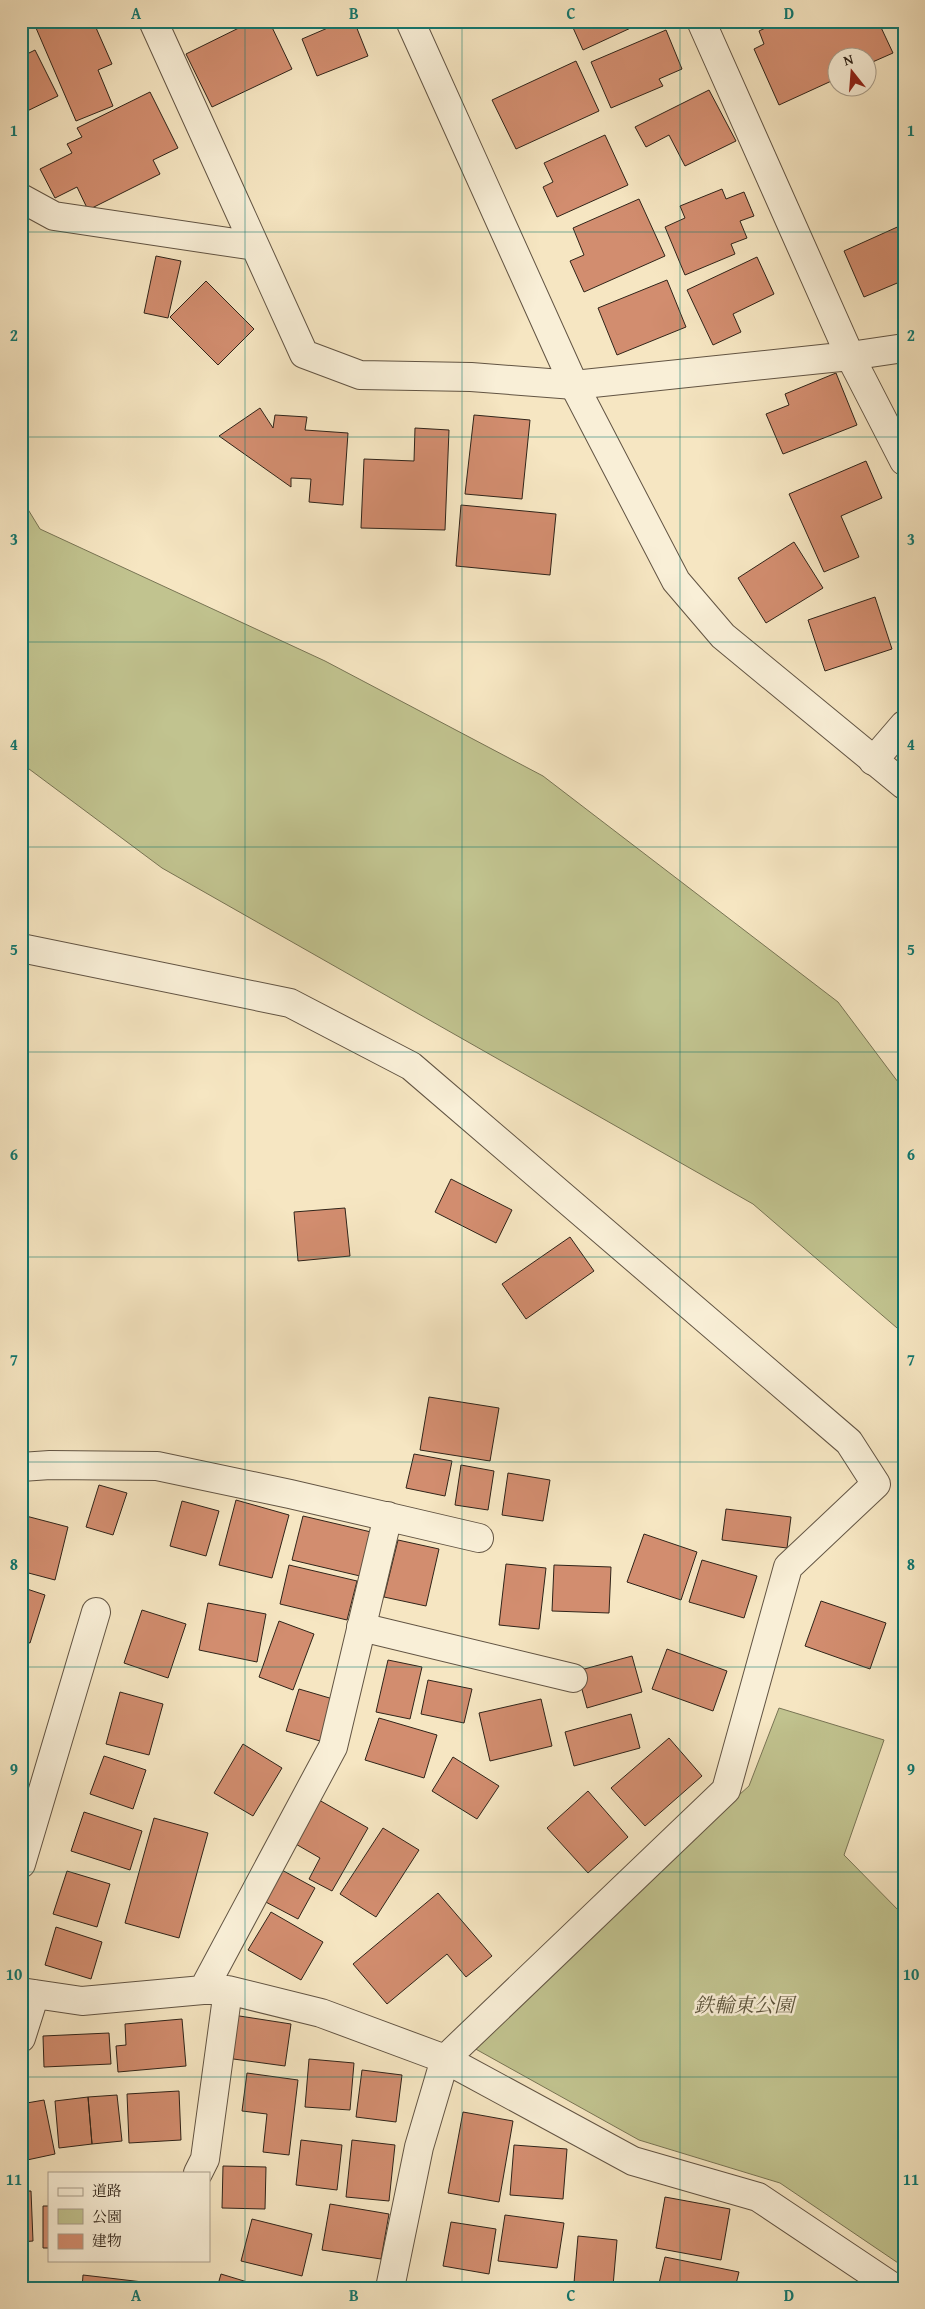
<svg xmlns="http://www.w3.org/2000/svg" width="925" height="2309" viewBox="0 0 925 2309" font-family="'Gentium Book Plus','Noto Serif JP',serif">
	<rect width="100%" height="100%" fill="#f6e6c2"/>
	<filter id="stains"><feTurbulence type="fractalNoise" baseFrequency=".004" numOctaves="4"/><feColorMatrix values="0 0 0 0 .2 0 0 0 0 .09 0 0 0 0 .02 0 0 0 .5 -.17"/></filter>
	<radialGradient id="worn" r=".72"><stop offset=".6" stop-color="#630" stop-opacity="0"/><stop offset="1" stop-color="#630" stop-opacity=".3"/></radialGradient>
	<!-- green -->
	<path fill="#c1c38f" stroke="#787454" d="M 21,498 L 40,529 L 325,661 L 543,776 L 838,1002 L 904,1090 L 904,1334 L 753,1204 L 162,868 L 21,763 Z
		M 779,1708 L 884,1740 L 844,1855 L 904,1916 L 904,2267 L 780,2183 L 639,2140 L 463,2042 L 749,1786 Z"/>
	<!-- building -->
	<path fill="#d28d6f" stroke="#302419" d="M 53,21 L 93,21 L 112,64 L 98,70 L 113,106 L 76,121 L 36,28 Z
		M 253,21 L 269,21 L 292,69 L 212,107 L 186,54 Z
		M 344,21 L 354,21 L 368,56 L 317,76 L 302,39 Z
		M 570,21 L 632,21 L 635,26 L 583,50 Z
		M 780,21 L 878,21 L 893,53 L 868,64 L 868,58 L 838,58 L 838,78 L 779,105 L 754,49 L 764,44 L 759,31 Z
		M 666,30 L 682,69 L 659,79 L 663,86 L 611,108 L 591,62 Z
		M 35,50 L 58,96 L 21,114 L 21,57 Z
		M 576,61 L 599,111 L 516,149 L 492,100 Z
		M 709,90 L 736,141 L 685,166 L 669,135 L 646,147 L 635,127 Z
		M 150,92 L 178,148 L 153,160 L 160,174 L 88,210 L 77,187 L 55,198 L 40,169 L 72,153 L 67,144 L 82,137 L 77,128 Z
		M 605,135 L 628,185 L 557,217 L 543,187 L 553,182 L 544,163 Z
		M 722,189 L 726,199 L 744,192 L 754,216 L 740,221 L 747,238 L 731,244 L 735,254 L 685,275 L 665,227 L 685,218 L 680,206 Z
		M 639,199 L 665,256 L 584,292 L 570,261 L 584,255 L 573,228 Z
		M 904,224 L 904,285 L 902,281 L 864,297 L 844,251 Z
		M 156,256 L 181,261 L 168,318 L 144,313 Z
		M 757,257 L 774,294 L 733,314 L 741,332 L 713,345 L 687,290 Z
		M 667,280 L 686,327 L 617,355 L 598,308 Z
		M 206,281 L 254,329 L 218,365 L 170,317 Z
		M 836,373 L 857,425 L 783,454 L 766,414 L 789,405 L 785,394 Z
		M 260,408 L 273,428 L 275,415 L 307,417 L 305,430 L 348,433 L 343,505 L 309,502 L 311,479 L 291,478 L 291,487 L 219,436 Z
		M 474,415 L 530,420 L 522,499 L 465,494 Z
		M 415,428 L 449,430 L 445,530 L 361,528 L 364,459 L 414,461 Z
		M 866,461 L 882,498 L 841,516 L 859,557 L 824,572 L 789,494 Z
		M 461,505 L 556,514 L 550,575 L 456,566 Z
		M 794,542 L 823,588 L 766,623 L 738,578 Z
		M 875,597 L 892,649 L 825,671 L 808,620 Z
		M 904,621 L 904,634 L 899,623 Z
		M 451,1179 L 512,1210 L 496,1243 L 435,1212 Z
		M 345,1208 L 350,1256 L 298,1261 L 294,1212 Z
		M 570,1237 L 594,1271 L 526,1319 L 502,1284 Z
		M 429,1397 L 499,1408 L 490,1461 L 420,1450 Z
		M 414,1454 L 452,1461 L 445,1496 L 406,1488 Z
		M 461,1465 L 494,1471 L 488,1510 L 455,1505 Z
		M 508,1473 L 550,1480 L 543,1521 L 502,1515 Z
		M 99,1485 L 127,1493 L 113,1535 L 86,1527 Z
		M 236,1500 L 289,1515 L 272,1578 L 219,1565 Z
		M 182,1501 L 219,1511 L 206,1556 L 170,1546 Z
		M 726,1509 L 791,1517 L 787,1548 L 722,1540 Z
		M 26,1516 L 68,1527 L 55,1580 L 21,1571 L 21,1533 Z
		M 303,1516 L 371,1532 L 360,1576 L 292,1560 Z
		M 644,1534 L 697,1552 L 681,1600 L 627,1582 Z
		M 398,1540 L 439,1549 L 426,1606 L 384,1597 Z
		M 702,1560 L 757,1576 L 744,1618 L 689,1602 Z
		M 506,1564 L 546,1568 L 539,1629 L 499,1625 Z
		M 289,1565 L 357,1581 L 347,1620 L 280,1604 Z
		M 554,1565 L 611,1567 L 609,1613 L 552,1611 Z
		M 21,1587 L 45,1595 L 30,1643 L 21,1641 Z
		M 821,1601 L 886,1623 L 870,1669 L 805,1646 Z
		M 208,1603 L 266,1614 L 257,1662 L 199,1650 Z
		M 142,1610 L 186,1624 L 168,1678 L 124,1663 Z
		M 279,1621 L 314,1634 L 293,1690 L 259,1677 Z
		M 667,1649 L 727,1671 L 713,1711 L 652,1689 Z
		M 21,1655 L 28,1657 L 21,1680 Z
		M 632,1656 L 642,1692 L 587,1708 L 577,1671 Z
		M 388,1660 L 422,1667 L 410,1719 L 376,1712 Z
		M 428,1680 L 472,1689 L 464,1723 L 421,1714 Z
		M 299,1689 L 333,1699 L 320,1741 L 286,1731 Z
		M 120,1692 L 163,1704 L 149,1755 L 106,1744 Z
		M 541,1699 L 552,1746 L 490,1761 L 479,1713 Z
		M 631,1714 L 640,1748 L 574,1766 L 565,1732 Z
		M 379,1718 L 437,1735 L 424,1778 L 365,1760 Z
		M 669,1738 L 702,1776 L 645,1826 L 611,1788 Z
		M 243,1744 L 282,1768 L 253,1816 L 214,1793 Z
		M 104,1756 L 146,1770 L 133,1809 L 90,1794 Z
		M 453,1757 L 499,1786 L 477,1819 L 432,1791 Z
		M 588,1791 L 628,1837 L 588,1873 L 547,1828 Z
		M 319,1800 L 368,1828 L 332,1891 L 309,1879 L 320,1858 L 294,1843 Z
		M 84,1812 L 142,1831 L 130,1870 L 71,1851 Z
		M 154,1818 L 208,1833 L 179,1938 L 125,1923 Z
		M 383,1828 L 419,1850 L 376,1917 L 340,1894 Z
		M 280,1869 L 315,1888 L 298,1919 L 262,1900 Z
		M 67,1871 L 110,1884 L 97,1927 L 53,1914 Z
		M 438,1893 L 492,1956 L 466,1977 L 447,1954 L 387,2004 L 353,1964 Z
		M 271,1912 L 323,1942 L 301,1980 L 248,1950 Z
		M 56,1927 L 102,1942 L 91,1979 L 45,1965 Z
		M 233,2015 L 291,2024 L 285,2066 L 226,2058 Z
		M 182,2019 L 186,2066 L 118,2072 L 116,2046 L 126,2045 L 125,2024 Z
		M 109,2033 L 111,2064 L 44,2067 L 43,2036 Z
		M 309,2059 L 354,2063 L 350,2110 L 305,2107 Z
		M 362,2070 L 402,2075 L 396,2122 L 356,2117 Z
		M 247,2073 L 298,2080 L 289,2155 L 263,2152 L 267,2114 L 242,2111 Z
		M 179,2091 L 181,2140 L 129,2143 L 127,2094 Z
		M 117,2095 L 122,2141 L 92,2144 L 88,2097 Z
		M 88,2097 L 92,2144 L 59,2148 L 55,2101 Z
		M 44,2100 L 55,2154 L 27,2160 L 21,2133 L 21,2104 Z
		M 463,2112 L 513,2121 L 499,2202 L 448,2193 Z
		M 301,2140 L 342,2145 L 337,2190 L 296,2185 Z
		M 352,2140 L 395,2145 L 389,2201 L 346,2197 Z
		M 514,2145 L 567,2149 L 563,2199 L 510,2195 Z
		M 223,2166 L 266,2167 L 265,2209 L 222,2208 Z
		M 21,2191 L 31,2191 L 33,2241 L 21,2242 Z
		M 665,2197 L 730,2209 L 721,2260 L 656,2248 Z
		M 330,2204 L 389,2214 L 381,2259 L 322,2250 Z
		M 43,2206 L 49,2206 L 49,2248 L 43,2248 Z
		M 505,2215 L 564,2223 L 557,2268 L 498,2261 Z
		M 252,2219 L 312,2234 L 302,2276 L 241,2261 Z
		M 451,2222 L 496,2229 L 489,2274 L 443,2266 Z
		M 578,2236 L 617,2240 L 613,2286 L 574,2283 Z
		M 665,2257 L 739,2272 L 735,2288 L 658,2288 Z
		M 221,2274 L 267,2288 L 217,2288 Z
		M 83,2275 L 160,2284 L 159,2288 L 82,2288 Z
		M 439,2283 L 469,2288 L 438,2288 Z"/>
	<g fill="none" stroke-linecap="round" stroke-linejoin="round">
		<!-- minor casing -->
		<g stroke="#625443" stroke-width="30">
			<path id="minor" d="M 153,21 L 304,354 L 360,375 L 471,377 L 574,385 L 850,356 L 904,348
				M 701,21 L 850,356 L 904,461
				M 21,198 L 54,216 L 255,246
				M 873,761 L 904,725
				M 21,948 L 290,1003 L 411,1066 L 849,1442 L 876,1484 L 788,1567 L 726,1790 L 445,2059 L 419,2147 L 390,2288
				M 21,1467 L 50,1465 L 157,1466 L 290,1494 L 479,1538
				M 361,1627 L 573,1678
				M 21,1864 L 96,1612
				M 203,1990 L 333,1747 L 388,1516
				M 21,1992 L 82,2001 L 203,1990 L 228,1990 L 321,2013 L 445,2059 L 633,2161 L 758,2197 L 894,2288
				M 21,2038 L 35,1994
				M 198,2173 L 205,2159 L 228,1990"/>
		</g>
		<!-- tertiary casing -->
		<g stroke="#625443" stroke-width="30">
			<path id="tertiary" d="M 410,21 L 574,385 L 676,581 L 723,636 L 904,785"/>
		</g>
		<!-- minor -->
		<use href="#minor" stroke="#f9efd7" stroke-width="28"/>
		<!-- tertiary -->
		<use href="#tertiary" stroke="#f9efd7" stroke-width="28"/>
	</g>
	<!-- grid -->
	<path fill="none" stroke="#0f766e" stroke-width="1" stroke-opacity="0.55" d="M 245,21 L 245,2288M 462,21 L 462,2288M 680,21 L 680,2288M 21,232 L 904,232M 21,437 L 904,437M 21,642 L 904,642M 21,847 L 904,847M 21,1052 L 904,1052M 21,1257 L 904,1257M 21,1462 L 904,1462M 21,1667 L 904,1667M 21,1872 L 904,1872M 21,2077 L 904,2077"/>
	<g text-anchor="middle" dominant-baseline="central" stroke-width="5" stroke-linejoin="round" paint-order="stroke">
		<!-- park labels -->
		<g font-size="20" font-style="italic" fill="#5c543c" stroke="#f9efd7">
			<text x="744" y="2004">鉄輪東公園</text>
		</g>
	</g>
	<!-- margin -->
	<rect width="925" height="2309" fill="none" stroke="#f6e6c2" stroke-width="55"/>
	<!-- legend -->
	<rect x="48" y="2172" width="162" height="90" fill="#f9efd7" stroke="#a99e8b"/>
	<rect x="58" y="2188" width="25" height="8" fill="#f9efd7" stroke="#a99e8b"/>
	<text x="92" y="2196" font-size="15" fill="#302419">道路</text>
	<rect x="58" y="2209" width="25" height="15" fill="#c1c38f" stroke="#a99e8b"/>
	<text x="92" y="2222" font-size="15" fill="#302419">公園</text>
	<rect x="58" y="2234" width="25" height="15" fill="#d28d6f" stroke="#a99e8b"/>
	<text x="92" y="2246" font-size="15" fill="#302419">建物</text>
	<!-- north arrow -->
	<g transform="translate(852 72) rotate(343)"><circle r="24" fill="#f9efd7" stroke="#a99e8b"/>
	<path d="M0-4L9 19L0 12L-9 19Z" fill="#8f2418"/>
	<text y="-8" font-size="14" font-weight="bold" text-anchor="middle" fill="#302419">N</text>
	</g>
	<rect x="28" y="28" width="870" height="2254" fill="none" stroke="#0f766e" stroke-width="2"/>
	<g font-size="16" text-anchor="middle" font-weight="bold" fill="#0f766e">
		<text x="136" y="19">A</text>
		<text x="354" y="19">B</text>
		<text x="571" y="19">C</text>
		<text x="789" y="19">D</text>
		<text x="14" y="136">1</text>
		<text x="911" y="136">1</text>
		<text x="14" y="341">2</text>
		<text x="911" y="341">2</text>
		<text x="14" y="545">3</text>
		<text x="911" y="545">3</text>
		<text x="14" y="750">4</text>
		<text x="911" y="750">4</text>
		<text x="14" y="955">5</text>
		<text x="911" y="955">5</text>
		<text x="14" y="1160">6</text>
		<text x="911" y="1160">6</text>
		<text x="14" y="1365">7</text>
		<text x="911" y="1365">7</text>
		<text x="14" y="1570">8</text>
		<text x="911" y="1570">8</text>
		<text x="14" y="1775">9</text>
		<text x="911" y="1775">9</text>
		<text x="14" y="1980">10</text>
		<text x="911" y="1980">10</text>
		<text x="14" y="2185">11</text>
		<text x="911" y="2185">11</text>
		<text x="136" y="2301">A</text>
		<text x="354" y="2301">B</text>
		<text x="571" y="2301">C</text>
		<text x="789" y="2301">D</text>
	</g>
	<rect width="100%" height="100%" filter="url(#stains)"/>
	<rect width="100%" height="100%" fill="url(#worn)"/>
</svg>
